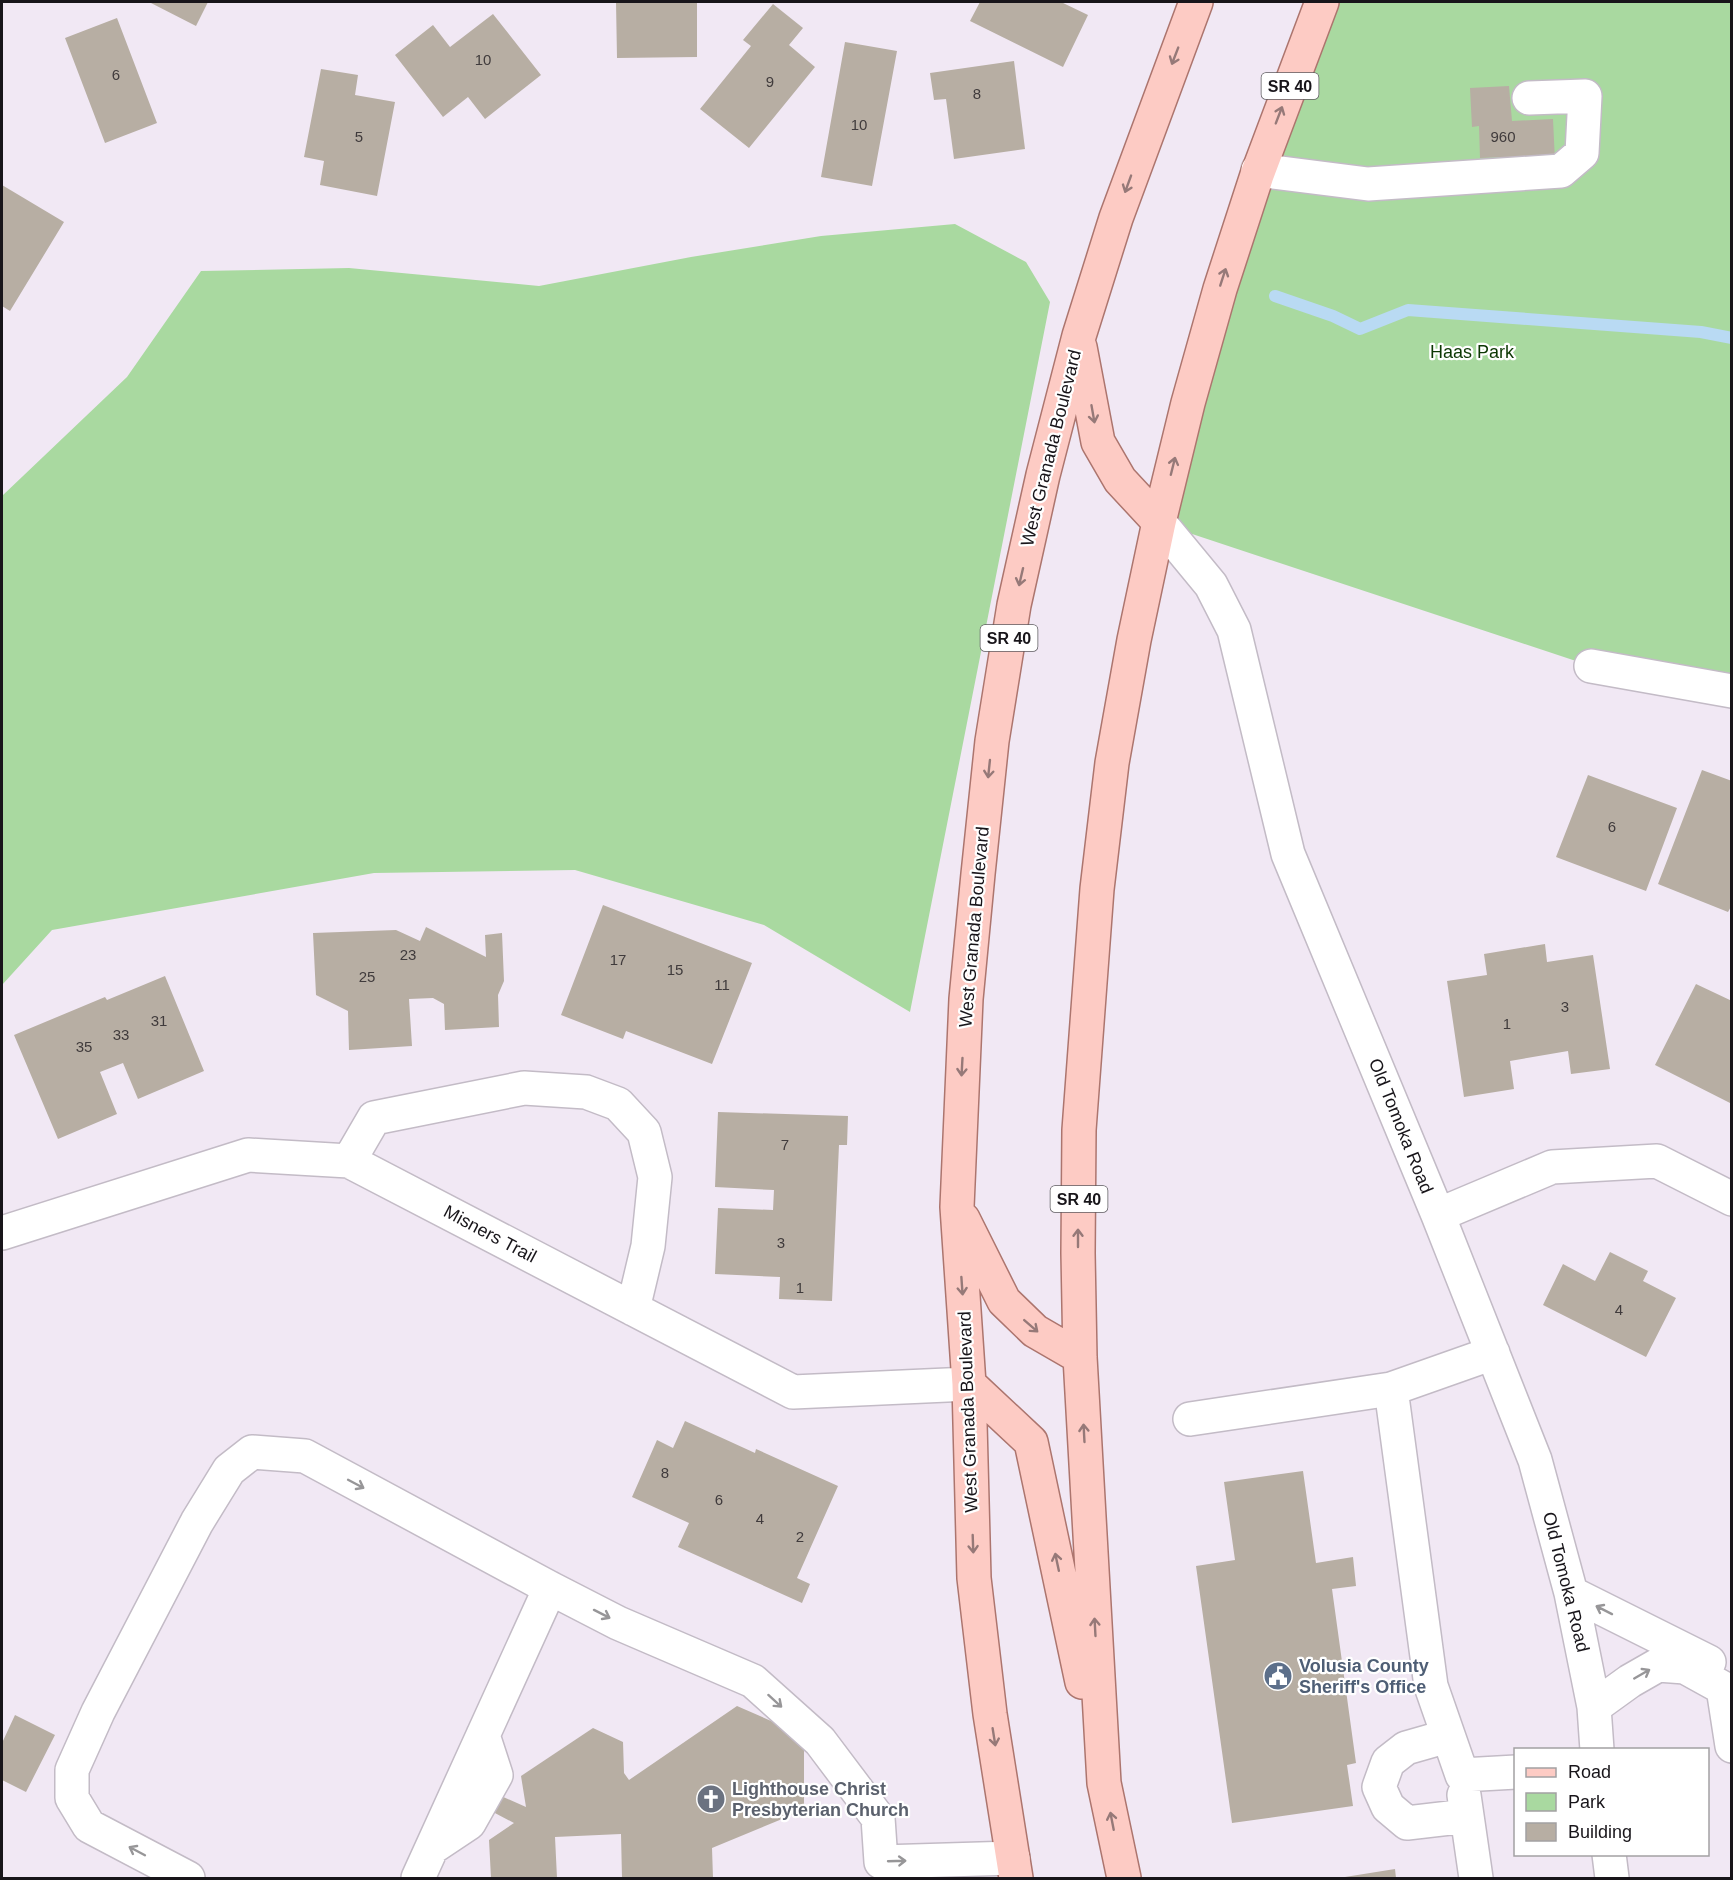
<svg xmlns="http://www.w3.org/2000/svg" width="1733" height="1880" viewBox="0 0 1733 1880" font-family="Helvetica,sans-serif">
	<rect width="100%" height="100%" fill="#f1e8f4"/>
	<!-- green -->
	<path fill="#a9d9a0" d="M 1322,2 L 1731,2 L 1731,691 L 1591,666 L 1159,523 Z
		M 955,224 L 1026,262 L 1050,302 L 910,1012 L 764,925 L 575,870 L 374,873 L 52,930 L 2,985 L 2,496 L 127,377 L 201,271 L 349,268 L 539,286 L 691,257 L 821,236 Z"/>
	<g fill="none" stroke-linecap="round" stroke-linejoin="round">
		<!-- stream -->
		<path stroke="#b9daf3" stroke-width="12" d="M 1275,296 L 1333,316 L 1360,329 L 1408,310 L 1701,332 L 1732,338"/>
	</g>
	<!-- building -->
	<path fill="#b7aea3" d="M 149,2 L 208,2 L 196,26 Z
		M 616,2 L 697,2 L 697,57 L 617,58 Z
		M 980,2 L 1061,2 L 1088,15 L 1063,67 L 970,21 Z
		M 773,4 L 803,28 L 789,45 L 815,67 L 749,148 L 700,109 L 751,46 L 743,40 Z
		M 493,14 L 541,75 L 485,119 L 468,97 L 443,117 L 395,55 L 433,25 L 450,47 Z
		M 117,18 L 157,123 L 105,143 L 65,38 Z
		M 845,42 L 897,51 L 872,186 L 821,177 Z
		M 1014,61 L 1025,149 L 954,159 L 946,99 L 934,100 L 930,73 Z
		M 321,69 L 358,75 L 355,95 L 395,102 L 377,196 L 320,185 L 324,161 L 304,157 Z
		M 1509,86 L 1512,121 L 1553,119 L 1555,161 L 1502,164 L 1501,157 L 1480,158 L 1479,126 L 1472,127 L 1470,88 Z
		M 2,185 L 64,222 L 10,311 L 2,306 Z
		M 1702,770 L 1732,781 L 1732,905 L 1728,912 L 1658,884 Z
		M 1588,775 L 1677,808 L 1646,891 L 1556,857 Z
		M 603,905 L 752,963 L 712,1064 L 626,1031 L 623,1039 L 561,1015 Z
		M 426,927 L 486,957 L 485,935 L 502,933 L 504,981 L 498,995 L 499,1027 L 445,1030 L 444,1004 L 433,998 L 409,999 L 412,1046 L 349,1050 L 348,1011 L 316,995 L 313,933 L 396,930 L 420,941 Z
		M 1545,944 L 1547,962 L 1593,955 L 1610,1069 L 1571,1074 L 1568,1051 L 1510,1061 L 1514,1089 L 1464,1097 L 1447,981 L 1487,975 L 1484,954 Z
		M 165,976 L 204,1071 L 138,1099 L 123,1063 L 100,1072 L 117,1114 L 58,1139 L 14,1035 L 105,997 L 107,1000 Z
		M 1696,984 L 1732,1001 L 1732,1104 L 1655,1065 Z
		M 718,1112 L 848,1116 L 847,1145 L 839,1145 L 832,1301 L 779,1299 L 780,1277 L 715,1274 L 718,1208 L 773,1210 L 774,1190 L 715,1187 Z
		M 1610,1252 L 1648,1271 L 1643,1281 L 1676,1298 L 1646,1357 L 1543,1305 L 1563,1264 L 1595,1281 Z
		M 685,1421 L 755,1453 L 756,1449 L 838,1486 L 797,1578 L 810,1584 L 802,1603 L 678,1547 L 689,1523 L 632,1497 L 657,1440 L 673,1448 Z
		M 1303,1471 L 1316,1563 L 1353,1557 L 1356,1586 L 1332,1589 L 1356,1763 L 1347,1765 L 1353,1806 L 1232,1823 L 1196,1566 L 1235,1560 L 1224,1482 Z
		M 737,1706 L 794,1731 L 804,1748 L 804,1810 L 712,1848 L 713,1878 L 622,1878 L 621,1834 L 555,1837 L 557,1878 L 491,1878 L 489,1840 L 514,1823 L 493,1812 L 501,1796 L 526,1807 L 521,1776 L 593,1728 L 623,1742 L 624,1773 L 629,1780 Z
		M 15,1715 L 55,1735 L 26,1792 L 2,1780 L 2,1743 Z
		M 1395,1869 L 1396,1878 L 1345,1878 L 1345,1877 Z"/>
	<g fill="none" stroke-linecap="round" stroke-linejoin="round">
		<!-- minor casing -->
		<g stroke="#c3bbc6" stroke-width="36">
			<path id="minor" d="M 1258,170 L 1368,184 L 1561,171 L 1582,153 L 1585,96 L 1529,98
				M 1159,522 L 1211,585 L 1234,630 L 1288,854 L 1438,1215 L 1535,1460 L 1571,1593 L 1594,1707 L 1597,1750
				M 1591,666 L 1732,691
				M 349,1161 L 374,1118 L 524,1088 L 586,1092 L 618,1104 L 644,1132 L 655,1177 L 648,1246 L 633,1309
				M 1438,1215 L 1552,1167 L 1657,1161 L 1732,1199
				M 2,1233 L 248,1155 L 349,1161 L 793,1392 L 969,1384
				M 1493,1353 L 1391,1389 L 1431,1686 L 1462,1775 L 1516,1772
				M 1190,1419 L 1391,1389
				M 1571,1593 L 1709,1662
				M 1594,1707 L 1630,1681 L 1658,1665 L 1685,1667 L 1723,1688 L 1732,1746
				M 1448,1736 L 1406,1748 L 1388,1762 L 1379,1787 L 1388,1807 L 1407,1823 L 1467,1816
				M 1464,1795 L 1476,1878
				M 433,1847 L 469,1823 L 496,1775 L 483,1735
				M 1609,1854 L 1612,1878
				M 188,1878 L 89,1826 L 72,1798 L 72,1770 L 98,1712 L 197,1522 L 229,1470 L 252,1452 L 305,1456 L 550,1588 L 618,1623 L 753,1681 L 820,1741 L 878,1818 L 881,1862 L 1013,1858
				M 418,1878 L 550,1588"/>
		</g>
		<!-- major casing -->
		<g stroke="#ac756e" stroke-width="36">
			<path id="major" d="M 1080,347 L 1098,442 L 1120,480 L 1159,522
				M 963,1219 L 1004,1301 L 1035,1331 L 1080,1357
				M 969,1384 L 1031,1442 L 1082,1682
				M 1016,1878 L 990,1714 L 974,1578 L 969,1384 L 957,1207 L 966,999 L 978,874 L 992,741 L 1014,605 L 1043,475 L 1079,336 L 1116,218 L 1196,2
				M 1124,1878 L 1104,1783 L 1080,1357 L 1078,1253 L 1079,1130 L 1097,889 L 1112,763 L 1134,640 L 1159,522 L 1188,403 L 1220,289 L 1257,175 L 1322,2"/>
		</g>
		<!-- minor -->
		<use href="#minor" stroke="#fff" stroke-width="33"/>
		<!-- major -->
		<use href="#major" stroke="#fdcbc4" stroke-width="33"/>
	</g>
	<!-- one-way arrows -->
	<defs><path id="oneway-shaft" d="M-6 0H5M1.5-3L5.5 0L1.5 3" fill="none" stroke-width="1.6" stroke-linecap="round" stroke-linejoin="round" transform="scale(1.5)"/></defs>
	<g stroke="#967978">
		<use href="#oneway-shaft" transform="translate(1175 56) rotate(111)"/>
		<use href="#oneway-shaft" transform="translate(1279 115) rotate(-69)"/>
		<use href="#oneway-shaft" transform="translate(1128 184) rotate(110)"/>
		<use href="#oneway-shaft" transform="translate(1223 277) rotate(-72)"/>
		<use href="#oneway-shaft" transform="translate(1093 414) rotate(80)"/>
		<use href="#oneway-shaft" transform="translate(1173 466) rotate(-76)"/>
		<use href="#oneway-shaft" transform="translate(1021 577) rotate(103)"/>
		<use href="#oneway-shaft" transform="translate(989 769) rotate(96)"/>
		<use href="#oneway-shaft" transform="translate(962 1067) rotate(93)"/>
		<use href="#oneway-shaft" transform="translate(1078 1238) rotate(-90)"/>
		<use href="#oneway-shaft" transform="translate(962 1286) rotate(86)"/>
		<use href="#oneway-shaft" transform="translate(1031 1326) rotate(41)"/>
		<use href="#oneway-shaft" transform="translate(1084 1433) rotate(-93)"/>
		<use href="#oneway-shaft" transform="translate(973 1544) rotate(88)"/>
		<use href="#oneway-shaft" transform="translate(1057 1562) rotate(-102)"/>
		<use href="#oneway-shaft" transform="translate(1095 1627) rotate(-93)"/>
		<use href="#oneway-shaft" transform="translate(994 1737) rotate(81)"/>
		<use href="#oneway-shaft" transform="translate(1112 1821) rotate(-101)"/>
	</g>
	<g stroke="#979698">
		<use href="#oneway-shaft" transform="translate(356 1484) rotate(28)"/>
		<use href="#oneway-shaft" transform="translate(1604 1610) rotate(-153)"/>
		<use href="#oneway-shaft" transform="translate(602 1614) rotate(27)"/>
		<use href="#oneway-shaft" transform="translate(1642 1674) rotate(-30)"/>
		<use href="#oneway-shaft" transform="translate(775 1701) rotate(42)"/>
		<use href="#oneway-shaft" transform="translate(137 1851) rotate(-152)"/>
		<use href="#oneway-shaft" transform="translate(897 1861) rotate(-2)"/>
	</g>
	<!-- icons -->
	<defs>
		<g id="civic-disc" transform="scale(1.5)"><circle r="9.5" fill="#5c6f8a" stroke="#fff"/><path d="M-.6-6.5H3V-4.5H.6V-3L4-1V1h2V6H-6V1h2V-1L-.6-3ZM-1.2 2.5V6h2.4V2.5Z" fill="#fff"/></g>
		<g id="church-disc" transform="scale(1.5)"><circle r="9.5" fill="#6b7280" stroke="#fff"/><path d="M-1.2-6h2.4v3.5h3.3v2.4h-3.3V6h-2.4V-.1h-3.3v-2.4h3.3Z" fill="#fff"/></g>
	</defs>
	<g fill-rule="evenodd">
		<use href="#civic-disc" x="1278" y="1676"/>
		<use href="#church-disc" x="711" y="1799"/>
	</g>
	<g text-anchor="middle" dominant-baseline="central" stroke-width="4.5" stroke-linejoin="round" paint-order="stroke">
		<!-- number labels -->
		<g font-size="15" fill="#403b3c">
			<text x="483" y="59">10</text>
			<text x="116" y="74">6</text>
			<text x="770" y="81">9</text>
			<text x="977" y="93">8</text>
			<text x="859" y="124">10</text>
			<text x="359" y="136">5</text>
			<text x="1503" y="136">960</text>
			<text x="1612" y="826">6</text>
			<text x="408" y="954">23</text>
			<text x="618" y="959">17</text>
			<text x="675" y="969">15</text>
			<text x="367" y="976">25</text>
			<text x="722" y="984">11</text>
			<text x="1565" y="1006">3</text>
			<text x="159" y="1020">31</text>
			<text x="1507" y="1023">1</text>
			<text x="121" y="1034">33</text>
			<text x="84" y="1046">35</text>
			<text x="785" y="1144">7</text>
			<text x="781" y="1242">3</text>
			<text x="800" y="1287">1</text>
			<text x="1619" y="1309">4</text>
			<text x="665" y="1472">8</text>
			<text x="719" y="1499">6</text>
			<text x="760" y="1518">4</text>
			<text x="800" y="1536">2</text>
		</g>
		<!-- shield labels -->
		<g fill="#fff" stroke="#5d5b5f" stroke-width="1.5">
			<rect x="1261.5" y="73" width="57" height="26" rx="4.5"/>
			<rect x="980.5" y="625" width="57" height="26" rx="4.5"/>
			<rect x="1050.5" y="1186" width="57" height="26" rx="4.5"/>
		</g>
		<g font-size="16" font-weight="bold" fill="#18151a">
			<text x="1290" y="86">SR 40</text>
			<text x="1009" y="638">SR 40</text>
			<text x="1079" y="1199">SR 40</text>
		</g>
		<!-- park labels -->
		<g font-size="18" fill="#0c3803" stroke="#fff">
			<text x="1472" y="352">Haas Park</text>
		</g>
		<!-- street labels -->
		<g font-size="18" fill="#18151a" stroke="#fff">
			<text transform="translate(1051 448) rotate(-76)">West Granada Boulevard</text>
			<text transform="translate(974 927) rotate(-85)">West Granada Boulevard</text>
			<text transform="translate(1401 1126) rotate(68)">Old Tomoka Road</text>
			<text transform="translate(490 1234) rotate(28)">Misners Trail</text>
			<text transform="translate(968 1412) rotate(-92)">West Granada Boulevard</text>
			<text transform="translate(1566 1582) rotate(76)">Old Tomoka Road</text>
		</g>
		<!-- service labels -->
		<g font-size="18" font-weight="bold" fill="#4e5e75" stroke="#fff" text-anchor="start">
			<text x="1299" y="1666">Volusia County<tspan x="1299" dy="21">Sheriff's Office</tspan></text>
		</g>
		<!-- worship labels -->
		<g font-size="18" font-weight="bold" fill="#5b616d" stroke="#fff" text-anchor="start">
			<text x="732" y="1789">Lighthouse Christ<tspan x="732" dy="21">Presbyterian Church</tspan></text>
		</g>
	</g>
	<!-- border -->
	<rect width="1733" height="1880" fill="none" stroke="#18151a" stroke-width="6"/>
	<!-- legend -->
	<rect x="1514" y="1748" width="195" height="108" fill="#ffffff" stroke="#a3a1a3" stroke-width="1.5"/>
	<rect x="1526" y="1768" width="30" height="9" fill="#fdcbc4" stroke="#a3a1a3" stroke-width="1.5"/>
	<text x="1568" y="1778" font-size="18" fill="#18151a">Road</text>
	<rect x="1526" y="1793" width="30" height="18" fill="#a9d9a0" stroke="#a3a1a3" stroke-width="1.5"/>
	<text x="1568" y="1808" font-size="18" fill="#18151a">Park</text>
	<rect x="1526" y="1823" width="30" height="18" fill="#b7aea3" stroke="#a3a1a3" stroke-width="1.5"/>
	<text x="1568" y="1838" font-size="18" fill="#18151a">Building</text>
</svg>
